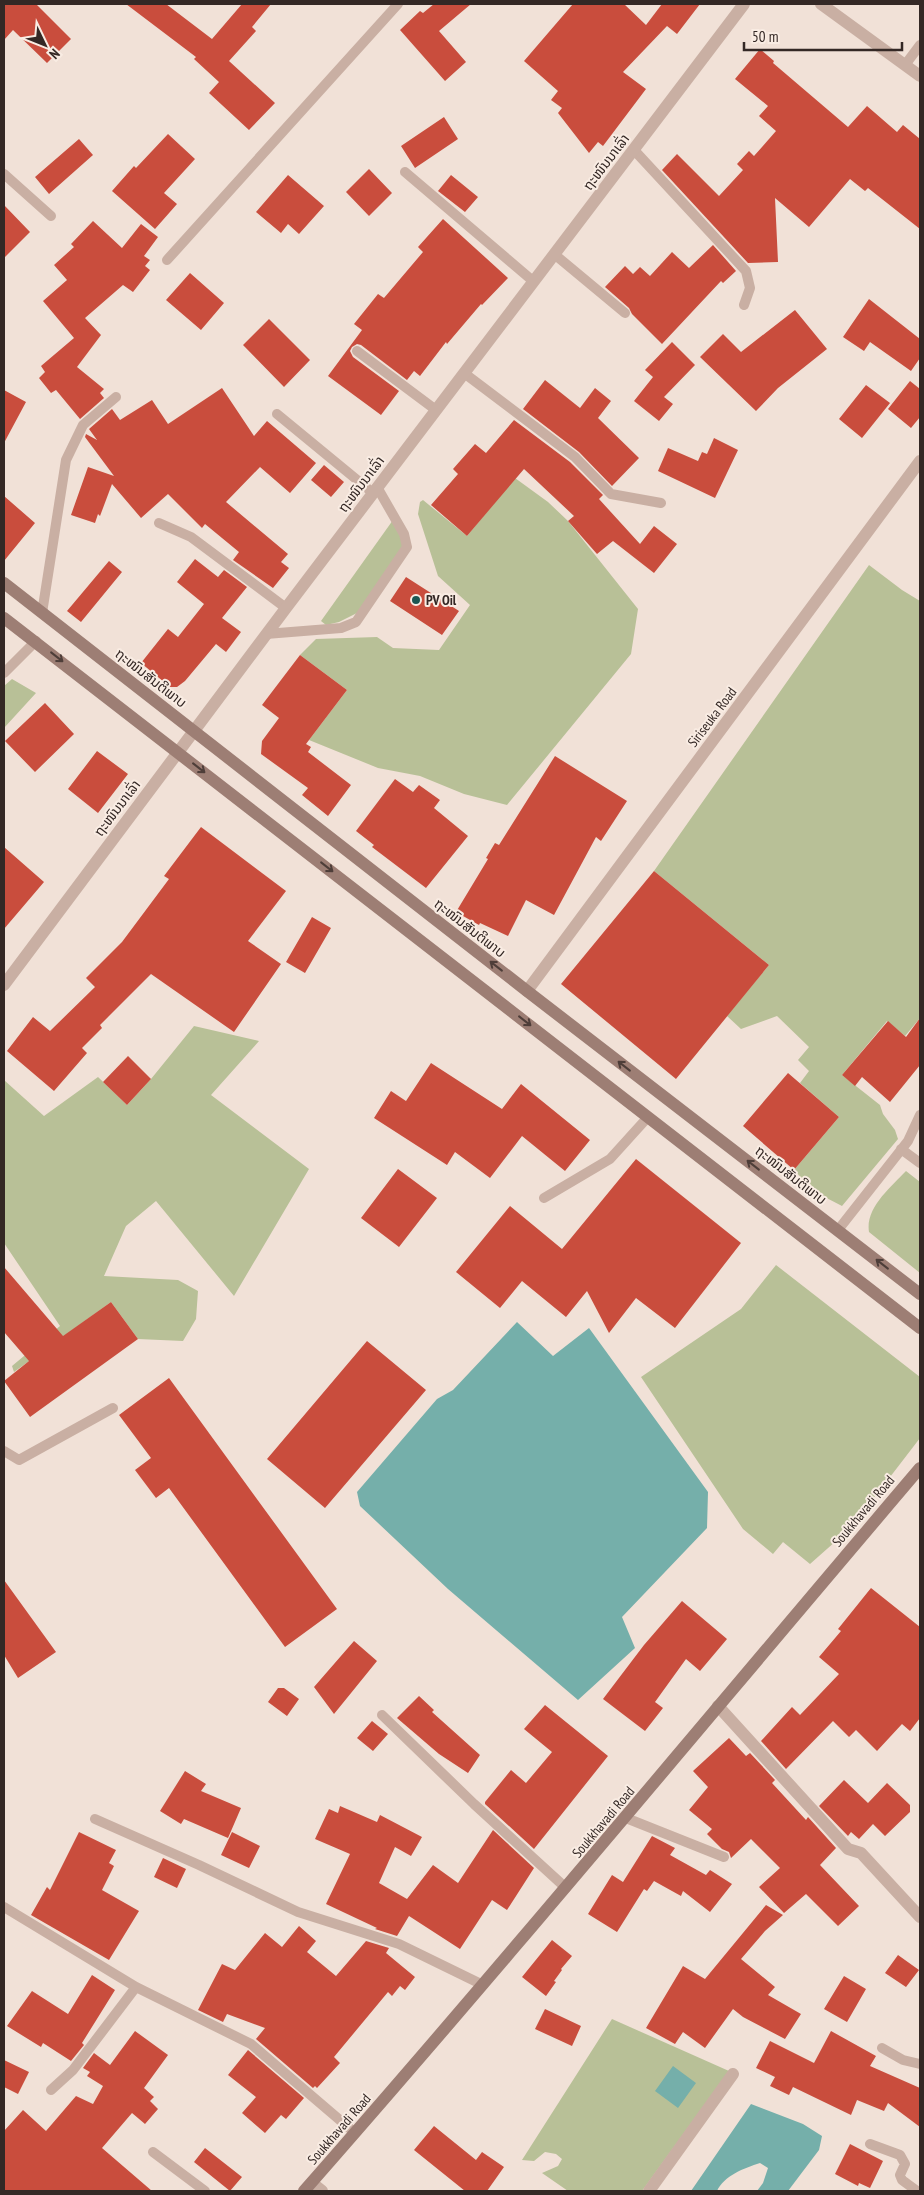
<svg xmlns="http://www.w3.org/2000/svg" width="924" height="2195" viewBox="0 0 924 2195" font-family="'PT Sans Narrow','Noto Sans Lao',sans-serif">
	<rect width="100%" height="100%" fill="#f1e1d7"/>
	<!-- green -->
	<path fill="#b8c097" d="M 515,478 L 548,502 L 568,521 L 638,609 L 631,654 L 507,805 L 464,794 L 420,776 L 378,768 L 309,740 L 347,690 L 300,655 L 316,639 L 377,637 L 393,648 L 439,650 L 470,605 L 438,576 L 418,514 L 420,502 L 423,500 L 467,536 Z
		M 393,520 L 401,533 L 403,550 L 361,611 L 339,622 L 326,625 L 321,621 Z
		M 869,565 L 902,590 L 920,601 L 920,1018 L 905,1036 L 887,1021 L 842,1075 L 880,1105 L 883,1114 L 895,1130 L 898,1139 L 842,1206 L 815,1192 L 794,1170 L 839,1117 L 800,1083 L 809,1071 L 798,1060 L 809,1047 L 777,1016 L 741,1029 L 727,1016 L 769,965 L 654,871 Z
		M 12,679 L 36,693 L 4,728 L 4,686 Z
		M 194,1026 L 259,1041 L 211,1095 L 309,1169 L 234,1296 L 156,1201 L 126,1226 L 104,1276 L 178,1280 L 198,1291 L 196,1319 L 183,1341 L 138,1339 L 111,1302 L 14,1372 L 12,1366 L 60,1326 L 4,1243 L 4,1080 L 44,1116 L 98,1077 L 127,1105 L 151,1079 Z
		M 906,1171 L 920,1182 L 920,1273 L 869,1232 C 865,1208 891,1187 906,1171 Z
		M 776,1265 L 920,1377 L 920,1438 L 877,1494 L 836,1541 L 810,1564 L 783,1542 L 773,1554 L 743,1529 L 641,1377 L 741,1309 Z
		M 612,2019 L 729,2071 L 642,2191 L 568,2191 L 542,2173 L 558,2166 L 562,2159 L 556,2154 L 545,2152 L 534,2161 L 522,2160 Z"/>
	<!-- water -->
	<path fill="#75afaa" d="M 517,1322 L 553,1356 L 589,1328 L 708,1492 L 707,1528 L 622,1617 L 635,1648 L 578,1700 L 448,1589 L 360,1506 L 357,1492 L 437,1399 L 453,1390 Z
		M 673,2066 L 696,2083 L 678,2108 L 655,2091 Z
		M 751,2104 L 803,2124 L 822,2136 L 819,2150 L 788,2191 L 757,2191 L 763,2183 L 768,2168 L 760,2163 C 744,2168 724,2176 717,2191 L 691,2191 Z"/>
	<!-- building -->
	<path fill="#c94d3d" d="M 4,4 L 36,4 L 71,39 L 47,63 L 13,30 L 4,40 Z
		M 126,4 L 166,4 L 212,39 L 242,4 L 271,4 L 252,27 L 256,31 L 229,61 L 275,103 L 249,130 L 209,93 L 219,82 L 194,59 L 196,57 Z
		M 434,4 L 471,4 L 439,31 L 466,62 L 445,81 L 400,30 L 420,11 L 423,13 Z
		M 573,4 L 624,4 L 646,25 L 662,4 L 700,4 L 677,34 L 667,26 L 623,72 L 646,89 L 603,146 L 598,142 L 589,153 L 558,113 L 562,108 L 551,100 L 558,91 L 524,61 Z
		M 760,49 L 774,61 L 773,63 L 848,127 L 867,106 L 897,132 L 903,125 L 920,139 L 920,229 L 868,188 L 865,191 L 850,179 L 809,227 L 775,198 L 778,262 L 748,263 L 662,170 L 677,154 L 719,196 L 743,170 L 737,164 L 749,151 L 754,156 L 776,131 L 759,116 L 768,106 L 735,79 Z
		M 444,117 L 458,139 L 415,168 L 401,146 Z
		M 168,134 L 195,159 L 164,193 L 177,204 L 155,229 L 112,191 L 134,166 L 136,168 Z
		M 79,139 L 93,155 L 49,194 L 35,177 Z
		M 369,169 L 392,193 L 369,216 L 346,192 Z
		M 288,175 L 324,206 L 299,234 L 288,224 L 281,233 L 256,212 Z
		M 451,175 L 478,197 L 465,212 L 438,191 Z
		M 4,205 L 30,232 L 4,258 Z
		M 443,219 L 508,278 L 482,305 L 481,304 L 447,344 L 446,342 L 420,376 L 414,371 L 407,380 L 361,345 L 357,344 L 352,347 L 350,351 L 353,357 L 399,391 L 381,415 L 328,376 L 362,330 L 354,324 L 378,294 L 384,298 L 423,252 L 418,247 Z
		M 93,221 L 122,248 L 141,224 L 158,237 L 144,256 L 150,260 L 145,266 L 150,270 L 133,292 L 123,285 L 85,318 L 101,335 L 77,367 L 104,389 L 100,393 L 104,398 L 80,419 L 56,390 L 51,393 L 39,378 L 45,372 L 41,366 L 74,338 L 43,301 L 67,280 L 54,265 L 74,247 L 71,244 Z
		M 713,245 L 736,271 L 723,283 L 721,281 L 662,344 L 632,314 L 629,308 L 605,287 L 625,266 L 633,274 L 640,267 L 650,276 L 672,252 L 689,268 Z
		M 190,273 L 224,303 L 201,330 L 166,300 Z
		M 869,299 L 920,339 L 920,358 L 911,371 L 870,342 L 864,351 L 843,337 Z
		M 795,310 L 827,349 L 778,388 L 756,411 L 700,357 L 723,334 L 741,352 Z
		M 269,319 L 310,360 L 284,387 L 243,345 Z
		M 672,342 L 695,365 L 664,397 L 673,404 L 659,421 L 634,401 L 653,377 L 645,370 Z
		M 545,380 L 580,408 L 595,388 L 611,401 L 598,418 L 639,458 L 612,486 L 579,452 L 523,409 Z
		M 910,381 L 920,389 L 920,417 L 911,428 L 888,409 Z
		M 866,385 L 890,403 L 862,438 L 839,419 Z
		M 222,388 L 254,436 L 267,421 L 316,463 L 290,493 L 260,467 L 226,502 L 288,554 L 281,562 L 289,568 L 273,588 L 233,560 L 239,552 L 205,524 L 202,528 L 168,494 L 141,518 L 112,484 L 100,516 L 98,514 L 95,523 L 71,515 L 88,467 L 114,476 L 85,437 L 86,434 L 97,440 L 89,429 L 112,409 L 120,420 L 152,400 L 168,424 Z
		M 4,390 L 26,402 L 4,443 Z
		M 514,420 L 570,462 L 603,495 L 599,499 L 640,544 L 654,526 L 677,544 L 654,573 L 613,541 L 597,554 L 568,521 L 574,516 L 524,469 L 467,536 L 431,505 L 458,474 L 453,469 L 475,444 L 486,453 Z
		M 714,438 L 738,450 L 715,498 L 658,471 L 668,448 L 698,461 L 702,452 L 707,454 Z
		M 324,465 L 344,482 L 331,497 L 311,480 Z
		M 4,496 L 35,523 L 4,561 Z
		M 195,559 L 218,577 L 224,570 L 247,587 L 222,618 L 241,632 L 226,652 L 216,644 L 185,681 L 177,687 L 170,687 L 141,663 L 168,629 L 178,637 L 204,604 L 177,582 Z
		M 109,561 L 122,572 L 81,622 L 67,611 Z
		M 406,577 L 459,611 L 442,635 L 390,601 Z
		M 300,655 L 347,690 L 306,744 L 311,747 L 308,752 L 351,785 L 328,816 L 302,795 L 308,788 L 261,754 L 262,741 L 279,718 L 262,705 Z
		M 45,703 L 74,734 L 35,772 L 5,741 Z
		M 97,751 L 128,774 L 98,813 L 68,789 Z
		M 555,756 L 627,801 L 601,841 L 596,837 L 554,915 L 526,900 L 508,936 L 480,923 L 479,925 L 456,912 L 488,859 L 486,858 L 495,843 L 499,845 Z
		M 395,779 L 413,792 L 419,785 L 440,800 L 434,808 L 468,836 L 426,888 L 372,847 L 374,845 L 356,831 Z
		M 201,827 L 286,891 L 248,941 L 281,964 L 234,1032 L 151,974 L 100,1025 L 102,1028 L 82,1048 L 87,1053 L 54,1091 L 7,1051 L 33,1017 L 50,1031 L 95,987 L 86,978 L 122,942 L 169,879 L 164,876 Z
		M 4,847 L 44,882 L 4,929 Z
		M 654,871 L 769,965 L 676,1079 L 561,984 Z
		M 312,917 L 331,928 L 305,973 L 286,962 Z
		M 920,1018 L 920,1065 L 890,1102 L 862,1077 L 855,1086 L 842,1075 L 888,1021 L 906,1037 Z
		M 128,1056 L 151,1079 L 127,1105 L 103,1082 Z
		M 431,1063 L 502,1109 L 521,1084 L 590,1140 L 565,1171 L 522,1136 L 490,1178 L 455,1152 L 447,1165 L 374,1118 L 391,1091 L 406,1101 Z
		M 788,1073 L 839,1117 L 794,1170 L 743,1126 Z
		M 636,1159 L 741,1243 L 675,1328 L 636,1298 L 609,1333 L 587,1291 L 566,1317 L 522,1281 L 500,1308 L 456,1272 L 510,1206 L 562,1249 Z
		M 398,1169 L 437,1198 L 399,1247 L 361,1218 Z
		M 4,1267 L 63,1336 L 111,1302 L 138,1339 L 30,1417 L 4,1381 L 29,1361 L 4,1332 Z
		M 367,1341 L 426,1390 L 325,1508 L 267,1459 Z
		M 169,1378 L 337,1609 L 285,1647 L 169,1488 L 156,1498 L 135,1470 L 151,1458 L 119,1415 Z
		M 4,1580 L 56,1652 L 18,1678 L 4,1655 Z
		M 871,1588 L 920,1627 L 920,1718 L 910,1731 L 902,1724 L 877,1751 L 856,1730 L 849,1737 L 833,1721 L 786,1769 L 761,1741 L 792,1707 L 800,1715 L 839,1674 L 819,1657 L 841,1631 L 838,1629 Z
		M 682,1601 L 727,1639 L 700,1671 L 686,1659 L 655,1702 L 663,1708 L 645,1731 L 603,1699 L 644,1645 Z
		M 354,1641 L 377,1661 L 334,1714 L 314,1687 Z
		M 278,1688 L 284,1688 L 299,1699 L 287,1716 L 268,1702 Z
		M 419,1696 L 434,1710 L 432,1712 L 480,1755 L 468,1773 L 439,1754 L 397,1718 Z
		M 545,1705 L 608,1756 L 534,1849 L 485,1804 L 485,1802 L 511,1770 L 526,1783 L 552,1752 L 524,1729 Z
		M 372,1721 L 388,1734 L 373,1751 L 357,1738 Z
		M 729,1738 L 746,1756 L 750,1753 L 775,1780 L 772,1783 L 806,1820 L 808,1817 L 836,1848 L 820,1865 L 859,1906 L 838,1926 L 806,1894 L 784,1913 L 759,1887 L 780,1868 L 751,1839 L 731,1858 L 729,1852 L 722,1849 L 707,1834 L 712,1829 L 689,1810 L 708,1787 L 693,1771 Z
		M 185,1771 L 206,1784 L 201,1791 L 241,1808 L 228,1838 L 184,1819 L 181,1824 L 160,1811 Z
		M 844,1780 L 868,1803 L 887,1783 L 910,1805 L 910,1812 L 885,1836 L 873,1824 L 859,1839 L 851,1832 L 848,1836 L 819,1806 Z
		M 340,1806 L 377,1822 L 380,1815 L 422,1837 L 411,1856 L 395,1847 L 379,1883 L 407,1899 L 433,1865 L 458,1883 L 493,1830 L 534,1868 L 507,1910 L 492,1900 L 460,1949 L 409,1916 L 397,1936 L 375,1929 L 377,1928 L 326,1904 L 350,1854 L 315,1839 L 329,1809 L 338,1813 Z
		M 79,1832 L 116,1850 L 109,1863 L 114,1866 L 102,1890 L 139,1911 L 109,1960 L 31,1915 L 47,1887 L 50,1890 Z
		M 232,1832 L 260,1846 L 249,1868 L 221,1855 Z
		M 652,1836 L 675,1848 L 670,1855 L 706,1875 L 710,1870 L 732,1884 L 710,1912 L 683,1891 L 681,1896 L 654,1881 L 647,1891 L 644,1889 L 617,1932 L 588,1914 L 612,1875 L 623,1882 Z
		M 163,1858 L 186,1869 L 177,1888 L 154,1877 Z
		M 766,1905 L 783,1915 L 765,1931 L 741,1959 L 775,1987 L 768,1995 L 801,2014 L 785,2039 L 743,2017 L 733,2009 L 705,2048 L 683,2032 L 675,2044 L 646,2028 L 683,1966 L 705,1979 Z
		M 299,1926 L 316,1941 L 307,1952 L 336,1976 L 366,1941 L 389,1948 L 386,1953 L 415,1977 L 405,1990 L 400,1986 L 392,1996 L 388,1992 L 334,2057 L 340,2063 L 317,2088 L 315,2086 L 313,2088 L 256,2039 L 265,2028 L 227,2014 L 223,2022 L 198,2010 L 222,1964 L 235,1970 L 265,1933 L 282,1947 Z
		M 552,1940 L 572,1956 L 561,1969 L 562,1970 L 554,1981 L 556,1982 L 546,1996 L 522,1977 Z
		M 898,1955 L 919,1970 L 906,1987 L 885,1973 Z
		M 92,1975 L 115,1990 L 82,2043 L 84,2045 L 71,2061 L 43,2043 L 41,2047 L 7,2026 L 32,1991 L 68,2014 Z
		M 844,1976 L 866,1989 L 847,2022 L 824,2009 Z
		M 545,2009 L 581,2026 L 572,2046 L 535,2029 Z
		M 135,2031 L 168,2055 L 144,2088 L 154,2097 L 150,2101 L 158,2109 L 145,2124 L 132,2113 L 102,2148 L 152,2191 L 4,2191 L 4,2131 L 23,2110 L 46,2131 L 76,2096 L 93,2104 L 103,2086 L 87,2076 L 90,2072 L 83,2068 L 94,2053 L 110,2065 Z
		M 831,2031 L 876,2056 L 870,2066 L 920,2088 L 920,2127 L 888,2103 L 884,2111 L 857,2100 L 851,2115 L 793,2087 L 789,2095 L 770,2086 L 775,2077 L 756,2068 L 770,2041 L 814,2063 Z
		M 248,2050 L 304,2098 L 286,2119 L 281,2115 L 265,2133 L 242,2113 L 256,2097 L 228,2075 Z
		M 4,2060 L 29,2072 L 18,2094 L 4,2087 Z
		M 434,2126 L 476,2160 L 482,2152 L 504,2167 L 487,2191 L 465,2191 L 414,2150 Z
		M 850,2144 L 883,2161 L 870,2188 L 859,2183 L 858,2186 L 835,2174 Z
		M 205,2148 L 242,2177 L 230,2191 L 194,2162 Z"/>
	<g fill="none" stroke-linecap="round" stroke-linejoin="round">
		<!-- lane -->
		<path stroke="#c9afa3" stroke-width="10" d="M 905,65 L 920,45
			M 634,150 L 746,271 L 750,288 L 744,305
			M 405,172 L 533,281
			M 4,174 L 51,216
			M 554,254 L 625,313
			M 167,260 L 398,4
			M 357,351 L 436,410
			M 464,373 L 575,457 L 611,494 L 661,503
			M 277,414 L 373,493
			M 159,523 L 191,537 L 286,608
			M 42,613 L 66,460 L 83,425 L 116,397
			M 266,634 L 341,628 L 356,622 L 407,547 L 404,534 L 377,487
			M 4,673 L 36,641
			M 901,1149 L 920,1163
			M 544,1198 L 610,1159 L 648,1117
			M 838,1230 L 908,1141 L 920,1115
			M 4,1451 L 19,1460 L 113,1408
			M 382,1715 L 474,1804 L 566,1888
			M 626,1818 L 724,1857
			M 95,1819 L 199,1865 L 298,1912 L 399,1944 L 483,1985
			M 4,1907 L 136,1987 L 251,2044 L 355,2133
			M 882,2048 L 903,2060 L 920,2064
			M 51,2090 L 73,2070 L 136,1987
			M 870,2144 L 900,2155 L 905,2164 L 900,2175 L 902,2180 L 917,2191
			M 153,2152 L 205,2191"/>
		<!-- street -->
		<path stroke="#c9afa3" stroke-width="12" d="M 821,4 L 920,76
			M 4,985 L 286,608 L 744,4
			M 527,991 L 920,461
			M 718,1706 L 848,1849 L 861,1853 L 920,1917
			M 312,2183 L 322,2191
			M 649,2191 L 733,2074"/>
		<!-- secondary -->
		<path stroke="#9d7e74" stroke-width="12" d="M 4,583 L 527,991 L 920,1294
			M 4,618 L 920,1328
			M 304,2191 C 513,1953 715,1709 920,1468"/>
	</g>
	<!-- one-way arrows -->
	<defs><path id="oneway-shaft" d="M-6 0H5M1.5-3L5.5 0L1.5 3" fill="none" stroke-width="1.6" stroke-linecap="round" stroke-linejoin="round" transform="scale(1.25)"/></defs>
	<g stroke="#4e3e39">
		<use href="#oneway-shaft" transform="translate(57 657) rotate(38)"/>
		<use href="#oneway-shaft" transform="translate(199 768) rotate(38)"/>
		<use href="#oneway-shaft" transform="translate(327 867) rotate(38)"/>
		<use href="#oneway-shaft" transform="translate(496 966) rotate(-142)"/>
		<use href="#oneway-shaft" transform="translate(525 1021) rotate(38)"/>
		<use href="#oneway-shaft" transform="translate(624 1066) rotate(-142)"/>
		<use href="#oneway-shaft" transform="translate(753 1165) rotate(-142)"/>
		<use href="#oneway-shaft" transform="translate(882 1264) rotate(-142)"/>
	</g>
	<!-- markers -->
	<circle fill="#1a5652" stroke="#f9ece3" stroke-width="2" cx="416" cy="600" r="5"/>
	<g text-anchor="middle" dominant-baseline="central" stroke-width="4" stroke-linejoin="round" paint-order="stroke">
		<!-- street labels -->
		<g font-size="14" fill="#342825" stroke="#f9ece3">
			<text transform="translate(606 162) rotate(-53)">ຖະໜົນນາເລົ່າ</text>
			<text transform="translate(361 484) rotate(-53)">ຖະໜົນນາເລົ່າ</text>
			<text transform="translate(151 678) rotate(38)">ຖະໜົນສັນຕິພາບ</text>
			<text transform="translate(712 717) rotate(-53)">Siriseuka Road</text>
			<text transform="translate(117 808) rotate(-53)">ຖະໜົນນາເລົ່າ</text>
			<text transform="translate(470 928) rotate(38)">ຖະໜົນສັນຕິພາບ</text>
			<text transform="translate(791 1175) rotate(38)">ຖະໜົນສັນຕິພາບ</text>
			<text transform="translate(863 1511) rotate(-50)">Soukkhavadi Road</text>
			<text transform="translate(603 1822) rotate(-50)">Soukkhavadi Road</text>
			<text transform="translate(339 2129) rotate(-49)">Soukkhavadi Road</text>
		</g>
		<!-- poi labels -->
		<g font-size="14" font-weight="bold" fill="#342825" stroke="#f9ece3" text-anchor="start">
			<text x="426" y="600">PV Oil</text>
		</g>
	</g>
	<!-- border -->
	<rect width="924" height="2195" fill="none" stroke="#342825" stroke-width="10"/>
	<!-- north arrow -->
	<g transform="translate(45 45) rotate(133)" stroke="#f9ece3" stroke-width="4" paint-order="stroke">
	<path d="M0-4L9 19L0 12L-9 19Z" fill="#342825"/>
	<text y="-8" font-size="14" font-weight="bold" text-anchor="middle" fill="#342825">N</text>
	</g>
	<!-- scale -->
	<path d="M744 42v8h158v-8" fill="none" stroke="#342825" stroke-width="2.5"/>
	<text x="752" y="42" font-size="15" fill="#342825" stroke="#f9ece3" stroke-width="4" paint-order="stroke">50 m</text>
</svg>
